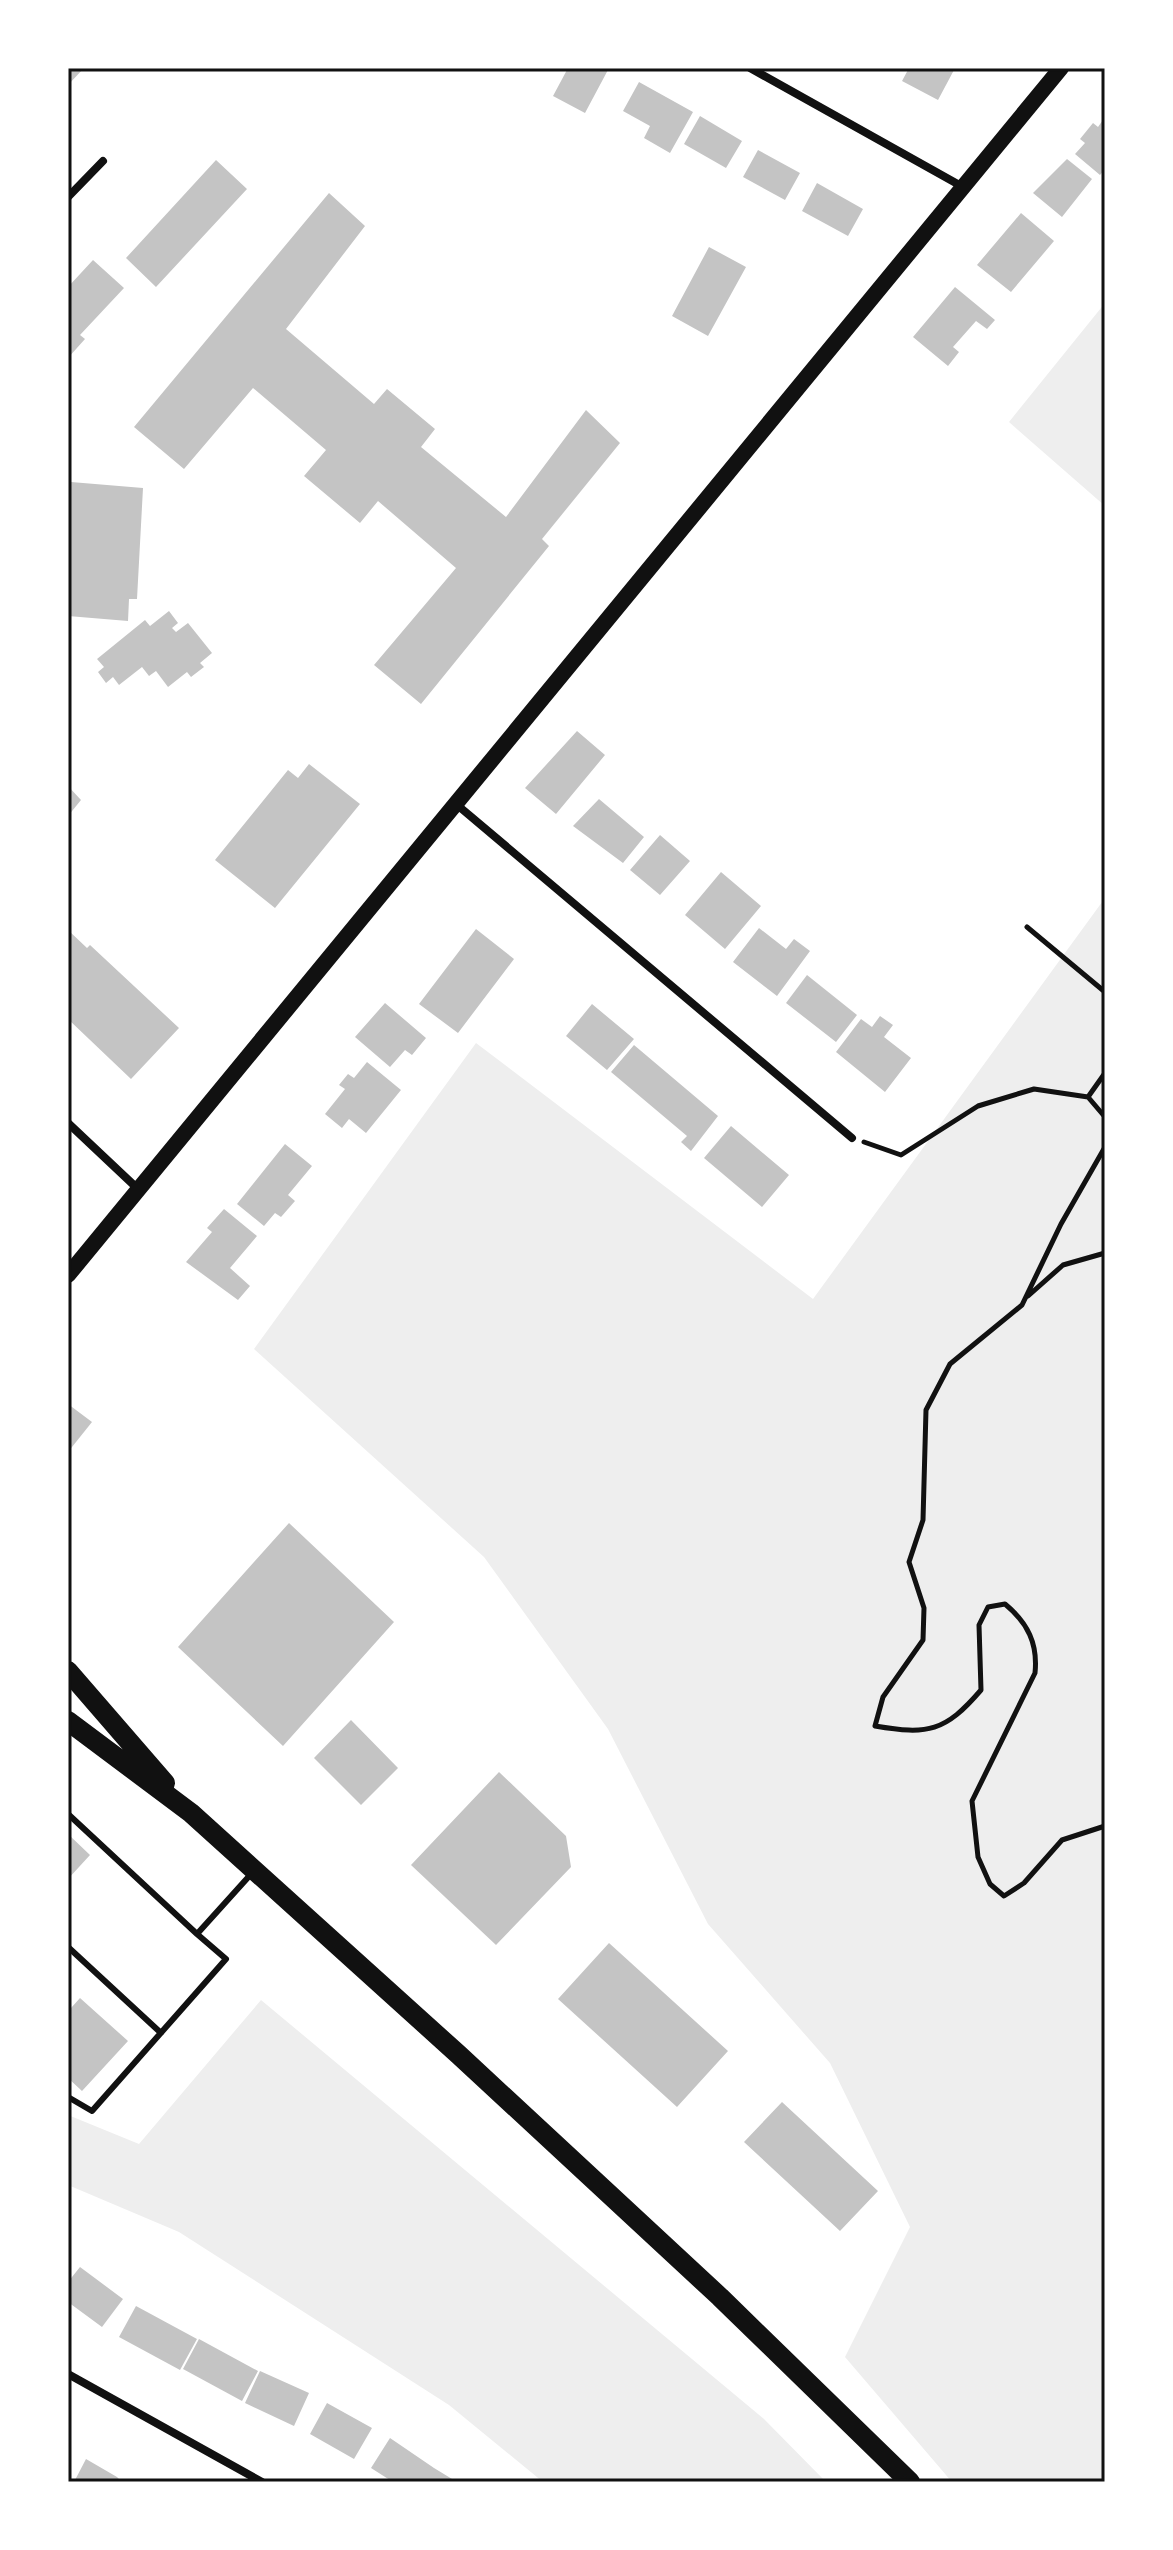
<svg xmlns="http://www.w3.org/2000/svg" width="1173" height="2550" viewBox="0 0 1173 2550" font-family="Georgia,serif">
	<rect width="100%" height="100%" fill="#fff"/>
	<!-- green -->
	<path fill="#eee" d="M 1105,303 L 1105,506 L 1009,422 Z
		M 1105,898 L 1105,2482 L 952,2482 L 845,2357 L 910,2227 L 830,2063 L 708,1924 L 608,1729 L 484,1557 L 254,1349 L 476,1043 L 813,1299 Z
		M 261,2000 L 764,2419 L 826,2482 L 543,2482 L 449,2405 L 179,2232 L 68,2185 L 68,2115 L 139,2144 Z"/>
	<!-- building -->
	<path fill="#c4c4c4" d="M 68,68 L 84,68 L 68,85 Z
		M 568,68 L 609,68 L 585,113 L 553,96 Z
		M 909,68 L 949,68 L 954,70 L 938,100 L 902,81 Z
		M 639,82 L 693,112 L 670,153 L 644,138 L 650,126 L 623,111 Z
		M 700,116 L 742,141 L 726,168 L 684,144 Z
		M 1105,117 L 1105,169 L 1100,175 L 1075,154 L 1085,143 L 1080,139 L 1093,123 L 1098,127 Z
		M 758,150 L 800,173 L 785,200 L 743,177 Z
		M 1067,159 L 1092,179 L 1062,217 L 1033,193 Z
		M 216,160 L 247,189 L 156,287 L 126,258 Z
		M 817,183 L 863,209 L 848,236 L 802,211 Z
		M 329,193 L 365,226 L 286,329 L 374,404 L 387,389 L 435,429 L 421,447 L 506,517 L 586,410 L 620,443 L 542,539 L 549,546 L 421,704 L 374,665 L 456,568 L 378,501 L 360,523 L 304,476 L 326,450 L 253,388 L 184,469 L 134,427 Z
		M 1021,213 L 1054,241 L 1011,292 L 977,265 Z
		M 709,247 L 746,267 L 708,336 L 672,316 Z
		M 93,260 L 124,288 L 80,335 L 85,339 L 68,358 L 68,287 Z
		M 955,287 L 995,320 L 987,329 L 976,321 L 953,347 L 959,352 L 948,366 L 913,337 Z
		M 71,482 L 143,488 L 137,599 L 129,599 L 128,621 L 68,616 Z
		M 169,611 L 178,623 L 172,628 L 176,632 L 188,623 L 212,653 L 200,663 L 204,667 L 191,677 L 187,672 L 168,687 L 156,671 L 149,676 L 142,667 L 119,685 L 113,677 L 106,683 L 98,672 L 104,667 L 97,659 L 145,620 L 150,626 Z
		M 577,731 L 605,755 L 556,814 L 525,788 Z
		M 309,764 L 360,804 L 275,908 L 215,860 L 288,770 L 298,778 Z
		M 68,786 L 81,800 L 68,816 Z
		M 599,799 L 644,837 L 623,863 L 573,826 Z
		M 660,835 L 690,861 L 660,895 L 630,870 Z
		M 721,872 L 761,906 L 725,949 L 685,915 Z
		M 759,928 L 786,949 L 794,939 L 810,951 L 777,996 L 733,962 Z
		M 476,929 L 514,959 L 458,1033 L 419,1004 Z
		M 68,930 L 87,948 L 90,945 L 179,1028 L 131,1079 L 68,1019 Z
		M 807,975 L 857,1015 L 836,1042 L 786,1003 Z
		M 385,1003 L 426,1038 L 412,1055 L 405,1050 L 390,1067 L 355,1037 Z
		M 592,1004 L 634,1039 L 607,1070 L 566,1036 Z
		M 880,1016 L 893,1025 L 884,1037 L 911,1058 L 885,1092 L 836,1052 L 861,1019 L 872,1027 Z
		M 634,1045 L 718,1116 L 691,1151 L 681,1142 L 687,1136 L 611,1072 Z
		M 367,1062 L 401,1090 L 366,1133 L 349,1119 L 342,1128 L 325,1114 L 345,1089 L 339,1085 L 348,1074 L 354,1078 Z
		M 731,1126 L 789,1175 L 762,1207 L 704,1158 Z
		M 285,1144 L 312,1166 L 288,1195 L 295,1201 L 281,1217 L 275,1213 L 264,1226 L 237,1204 Z
		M 224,1209 L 257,1236 L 230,1268 L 250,1286 L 238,1300 L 186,1262 L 212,1232 L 207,1228 Z
		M 68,1404 L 92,1422 L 68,1452 Z
		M 289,1523 L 394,1622 L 283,1746 L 178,1647 Z
		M 351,1720 L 398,1768 L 361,1805 L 314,1758 Z
		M 499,1772 L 566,1836 L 571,1867 L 496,1945 L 411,1865 Z
		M 68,1834 L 90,1855 L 68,1879 Z
		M 609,1943 L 728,2051 L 677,2107 L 558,1999 Z
		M 80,1998 L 128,2041 L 82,2091 L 68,2078 L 68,2006 L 71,2008 Z
		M 782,2102 L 878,2191 L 840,2231 L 744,2142 Z
		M 80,2267 L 123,2299 L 102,2327 L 68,2302 L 68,2282 Z
		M 136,2306 L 197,2339 L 180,2370 L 119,2337 Z
		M 199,2339 L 258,2371 L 242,2401 L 183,2369 Z
		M 260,2371 L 309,2393 L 294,2426 L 245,2403 Z
		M 327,2403 L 372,2428 L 354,2459 L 310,2434 Z
		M 390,2438 L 434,2468 L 457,2482 L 393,2482 L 371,2468 Z
		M 86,2459 L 117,2477 L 122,2482 L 74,2482 Z"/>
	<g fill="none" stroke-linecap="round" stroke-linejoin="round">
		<!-- path -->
		<path stroke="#111" stroke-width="5" d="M 1027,927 L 1105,992
			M 1088,1097 L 1105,1073
			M 864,1142 L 901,1155 L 978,1106 L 1034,1089 L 1088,1097 L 1105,1117
			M 1105,1147 L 1061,1224 L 1022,1305 L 950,1364 L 926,1410 L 923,1520 L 909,1562 L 924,1608 L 923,1640 L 883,1697 L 875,1726 C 928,1735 945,1732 981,1690 L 979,1625 L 988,1607 L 1005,1604 C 1028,1623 1038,1644 1035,1673 L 972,1801 L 978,1857 L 990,1884 L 1004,1896 L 1024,1883 L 1062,1840 L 1105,1826
			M 1028,1296 L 1063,1265 L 1105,1253"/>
		<!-- service -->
		<path stroke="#111" stroke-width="6" d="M 68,1814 L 197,1934
			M 68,1947 L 161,2033
			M 68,2097 L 92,2111 L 226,1959 L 197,1934 L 252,1873"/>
		<!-- minor -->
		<path stroke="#111" stroke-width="8" d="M 750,68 L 963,187
			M 68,197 L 103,161
			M 456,804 L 852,1138
			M 68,1123 L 138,1189
			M 68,2374 L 262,2482"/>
		<!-- secondary -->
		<path stroke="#111" stroke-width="16" d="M 68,1275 L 1061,68"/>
		<!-- primary -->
		<path stroke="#111" stroke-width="20" d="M 68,1671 L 165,1783
			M 68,1721 L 191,1813 L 459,2055 L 720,2297 L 910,2482"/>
	</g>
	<!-- border -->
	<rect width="1173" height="2550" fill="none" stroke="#ffffff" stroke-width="140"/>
	<rect x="70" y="70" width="1033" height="2410" fill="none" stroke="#111" stroke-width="3"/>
</svg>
